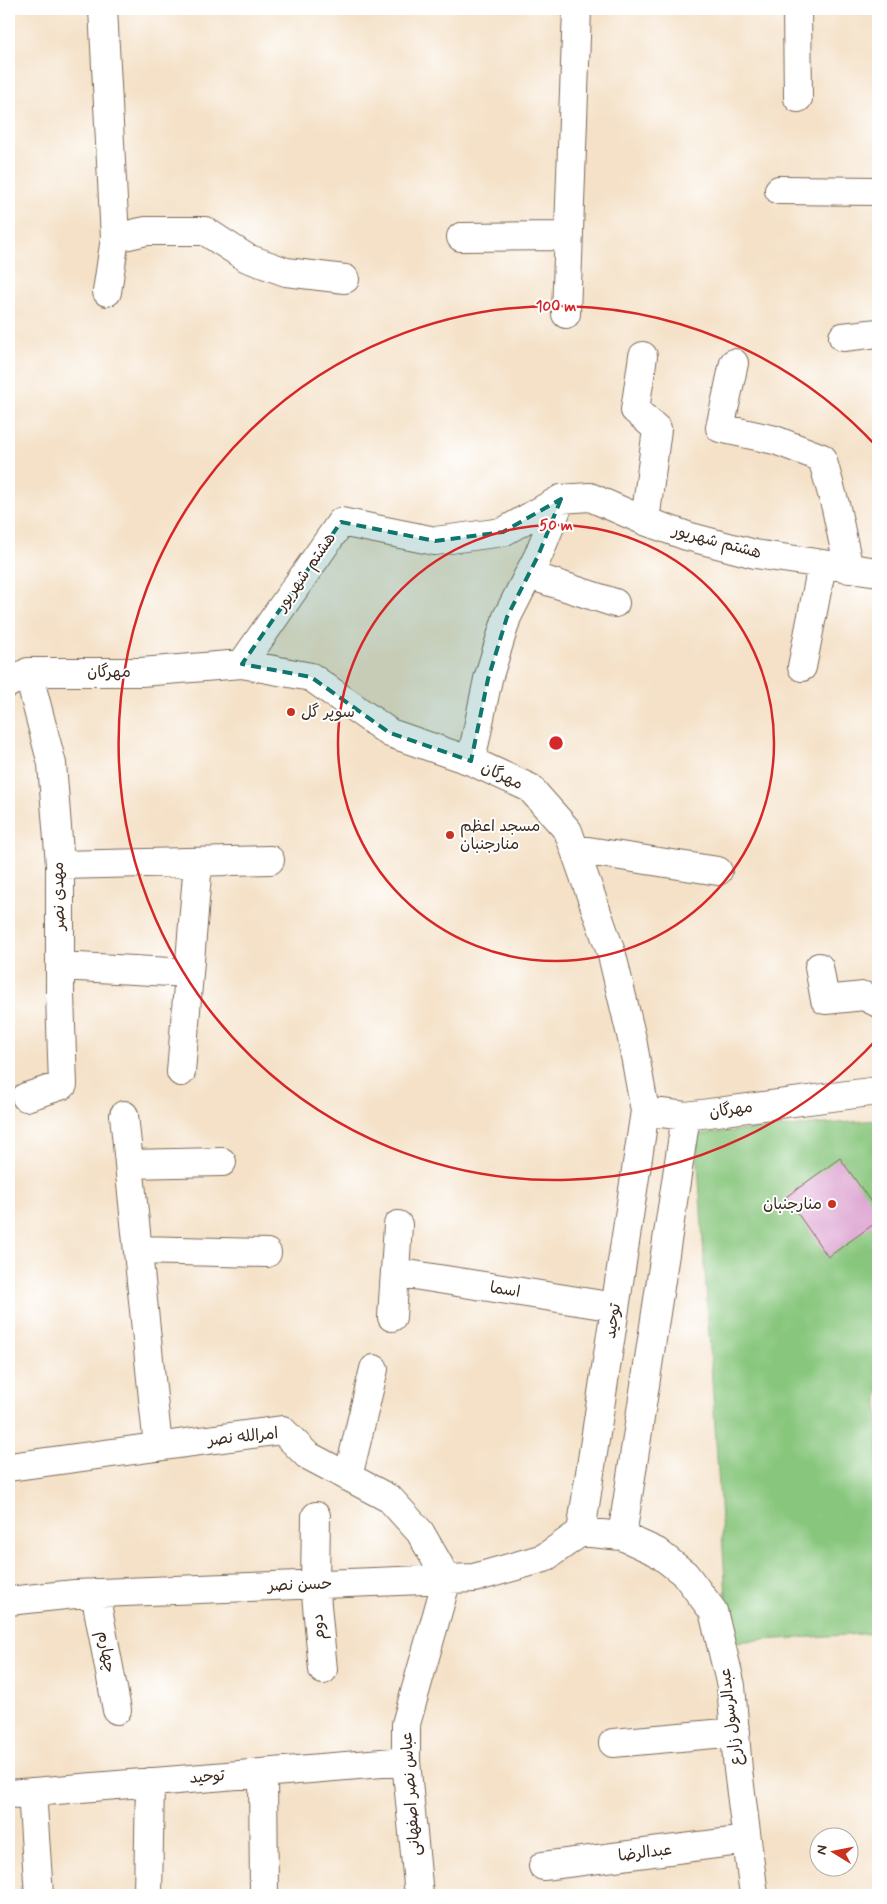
<svg xmlns="http://www.w3.org/2000/svg" width="887" height="1904" viewBox="0 0 887 1904" font-family="Mynerve,'Playpen Sans Arabic',sans-serif">
	<rect width="100%" height="100%" fill="#fff"/>
	<filter id="ink" filterUnits="userSpaceOnUse"><feTurbulence type="fractalNoise" baseFrequency=".02" numOctaves="2"/><feDisplacementMap in="SourceGraphic" scale="10" xChannelSelector="R" yChannelSelector="G"/><feConvolveMatrix kernelMatrix="1 2 1 2 8 2 1 2 1" color-interpolation-filters="sRGB"/></filter>
	<filter id="wash" filterUnits="userSpaceOnUse"><feTurbulence type="fractalNoise" baseFrequency=".0096" numOctaves="4" result="noise"/><feDisplacementMap in="SourceGraphic" scale="20" xChannelSelector="R" yChannelSelector="G"/><feGaussianBlur stdDeviation="1.12" result="paint"/><feColorMatrix in="noise" values="0 0 0 0 0 0 0 0 0 0 0 0 0 0 0 0 0 1.4 0 .05"/><feComposite in="paint" operator="in"/></filter>
	<g filter="url(#wash)">
		<rect width="100%" height="100%" fill="#f4e1c7"/>
		<!-- green -->
		<path fill="#88c67d" stroke="#62784e" d="M 878,1120 L 878,1633 L 729,1642 L 696,1134 Z"/>
		<g id="blocks">
			<!-- building -->
			<path fill="#dda2d0" d="M 840,1158 L 878,1212 L 878,1221 L 828,1257 L 786,1197 Z"/>
		</g>
	</g>
	<g filter="url(#ink)">
		<use href="#blocks" fill-opacity="0" stroke="#7c6a59" stroke-width="1"/>
		<g fill="none" stroke-linecap="round" stroke-linejoin="round">
			<!-- minor casing -->
			<g stroke="#7c6a59" stroke-width="30">
				<path id="minor" d="M 103,9 L 115,238 L 107,292
					M 797,9 L 798,98
					M 779,190 L 878,191
					M 461,237 L 569,236
					M 115,238 L 146,231 L 205,231 L 247,258 L 286,272 L 345,279
					M 566,314 L 577,9
					M 843,337 L 878,333
					M 643,356 L 635,410 L 657,429 L 645,521
					M 734,363 L 720,428 L 775,440 L 822,458 L 836,508 L 849,569
					M 529,575 L 615,603
					M 242,664 L 341,522 L 435,541 L 503,532 L 561,499
					M 802,667 L 822,565
					M 9,683 L 28,672 L 141,672 L 242,664 L 311,677 L 390,733 L 471,761 L 530,788 L 568,831 L 612,955 L 632,1039 L 645,1111 L 581,1532
					M 471,761 L 488,679 L 507,617 L 538,556 L 561,499 L 590,497 L 645,521 L 687,536 L 755,554 L 878,572
					M 575,849 L 718,871
					M 60,865 L 270,860
					M 60,966 L 189,973
					M 819,967 L 825,1000 L 864,996 L 878,1003
					M 181,1072 L 198,862
					M 26,1097 L 63,1085 L 60,995 L 60,865 L 52,764 L 28,672
					M 645,1111 L 686,1116 L 878,1091
					M 124,1115 L 158,1447
					M 129,1164 L 222,1162
					M 138,1250 L 267,1253
					M 395,1272 L 615,1307
					M 392,1317 L 398,1225
					M 9,1467 L 282,1430 L 307,1455 L 390,1499 L 420,1532 L 447,1579 L 406,1724 L 406,1761 L 419,1895
					M 348,1477 L 374,1369
					M 316,1516 L 315,1584 L 323,1670
					M 581,1532 L 622,1536 L 657,1552 L 685,1574 L 713,1611 L 731,1686 L 738,1770 L 754,1895
					M 622,1536 L 686,1116
					M 95,1593 L 117,1710
					M 9,1601 L 75,1594 L 474,1578 L 544,1558 L 581,1532
					M 613,1743 L 736,1732
					M 263,1773 L 264,1895
					M 32,1792 L 39,1895
					M 9,1794 L 406,1761
					M 543,1866 L 747,1840
					M 148,1895 L 150,1782"/>
			</g>
			<!-- minor -->
			<use href="#minor" stroke="#fff" stroke-width="28"/>
		</g>
	</g>
	<!-- marked area -->
	<path fill="#0f766e" fill-opacity="0.2" stroke="#0f766e" stroke-width="4" stroke-dasharray="10 6" stroke-linejoin="round" d="M 561,499 L 538,556 L 507,617 L 488,679 L 471,761 L 390,733 L 311,677 L 242,664 L 341,522 L 435,541 L 503,532 Z"/>
	<!-- distance rings -->
	<g fill="none" stroke="#d62828" stroke-width="2.5">
		<circle cx="556" cy="743" r="218"/>
		<path d="M878 1038A437 437 0 1 1 878 448"/>
	</g>
	<!-- markers -->
	<g fill="#c8321e" stroke="#fff" stroke-width="2">
		<circle cx="291" cy="712" r="5"/>
		<circle cx="450" cy="835" r="5"/>
		<circle cx="832" cy="1204" r="5"/>
	</g>
	<g text-anchor="middle" dominant-baseline="central" stroke-width="4" stroke-linejoin="round" paint-order="stroke">
		<!-- street labels -->
		<g font-size="16" fill="#3b2a1e" stroke="#fff">
			<text transform="translate(717 542) rotate(15)">هشتم شهریور</text>
			<text transform="translate(306 572) rotate(-55)">هشتم شهریور</text>
			<text x="109" y="672">مهرگان</text>
			<text transform="translate(502 776) rotate(25)">مهرگان</text>
			<text transform="translate(59 896) rotate(-91)">مهدی نصر</text>
			<text transform="translate(731 1110) rotate(-8)">مهرگان</text>
			<text transform="translate(505 1290) rotate(9)">اسما</text>
			<text transform="translate(613 1321) rotate(-81)">توحید</text>
			<text transform="translate(243 1437) rotate(-6)">امرالله نصر</text>
			<text transform="translate(300 1585) rotate(-2)">حسن نصر</text>
			<text transform="translate(319 1627) rotate(-95)">دوم</text>
			<text transform="translate(106 1652) rotate(80)">چهارم</text>
			<text transform="translate(731 1717) rotate(-97)">عبدالرسول زارع</text>
			<text transform="translate(207 1777) rotate(-5)">توحید</text>
			<text transform="translate(411 1794) rotate(-94)">عباس نصر اصفهانی</text>
			<text transform="translate(645 1853) rotate(-7)">عبدالرضا</text>
		</g>
		<!-- poi labels -->
		<g font-size="16" fill="#3b2a1e" stroke="#fff" text-anchor="start">
			<text x="301" y="712">سوپر گل</text>
			<text x="460" y="826">مسجد اعظم<tspan x="460" dy="18">منارجنبان</tspan></text>
			<text x="822" y="1204" text-anchor="end">منارجنبان</text>
		</g>
	</g>
	<circle cx="556" cy="743" r="8" fill="#d62828" stroke="#fff" stroke-width="2.5"/>
	<g font-size="15" text-anchor="middle" font-weight="bold" fill="#d62828" stroke="#fff" stroke-width="4" stroke-linejoin="round" paint-order="stroke">
		<text x="556" y="311">100 m</text>
		<text x="556" y="530">50 m</text>
	</g>
	<!-- margin -->
	<rect width="887" height="1904" fill="none" stroke="#fff" stroke-width="30"/>
	<!-- north arrow -->
	<g transform="translate(834 1852) rotate(280)"><circle r="24" fill="#ffffff" stroke="#b1aaa5"/>
	<path d="M0-4L9 19L0 12L-9 19Z" fill="#c8321e"/>
	<text y="-8" font-size="14" font-weight="bold" text-anchor="middle" fill="#3b2a1e">N</text>
	</g>
</svg>
